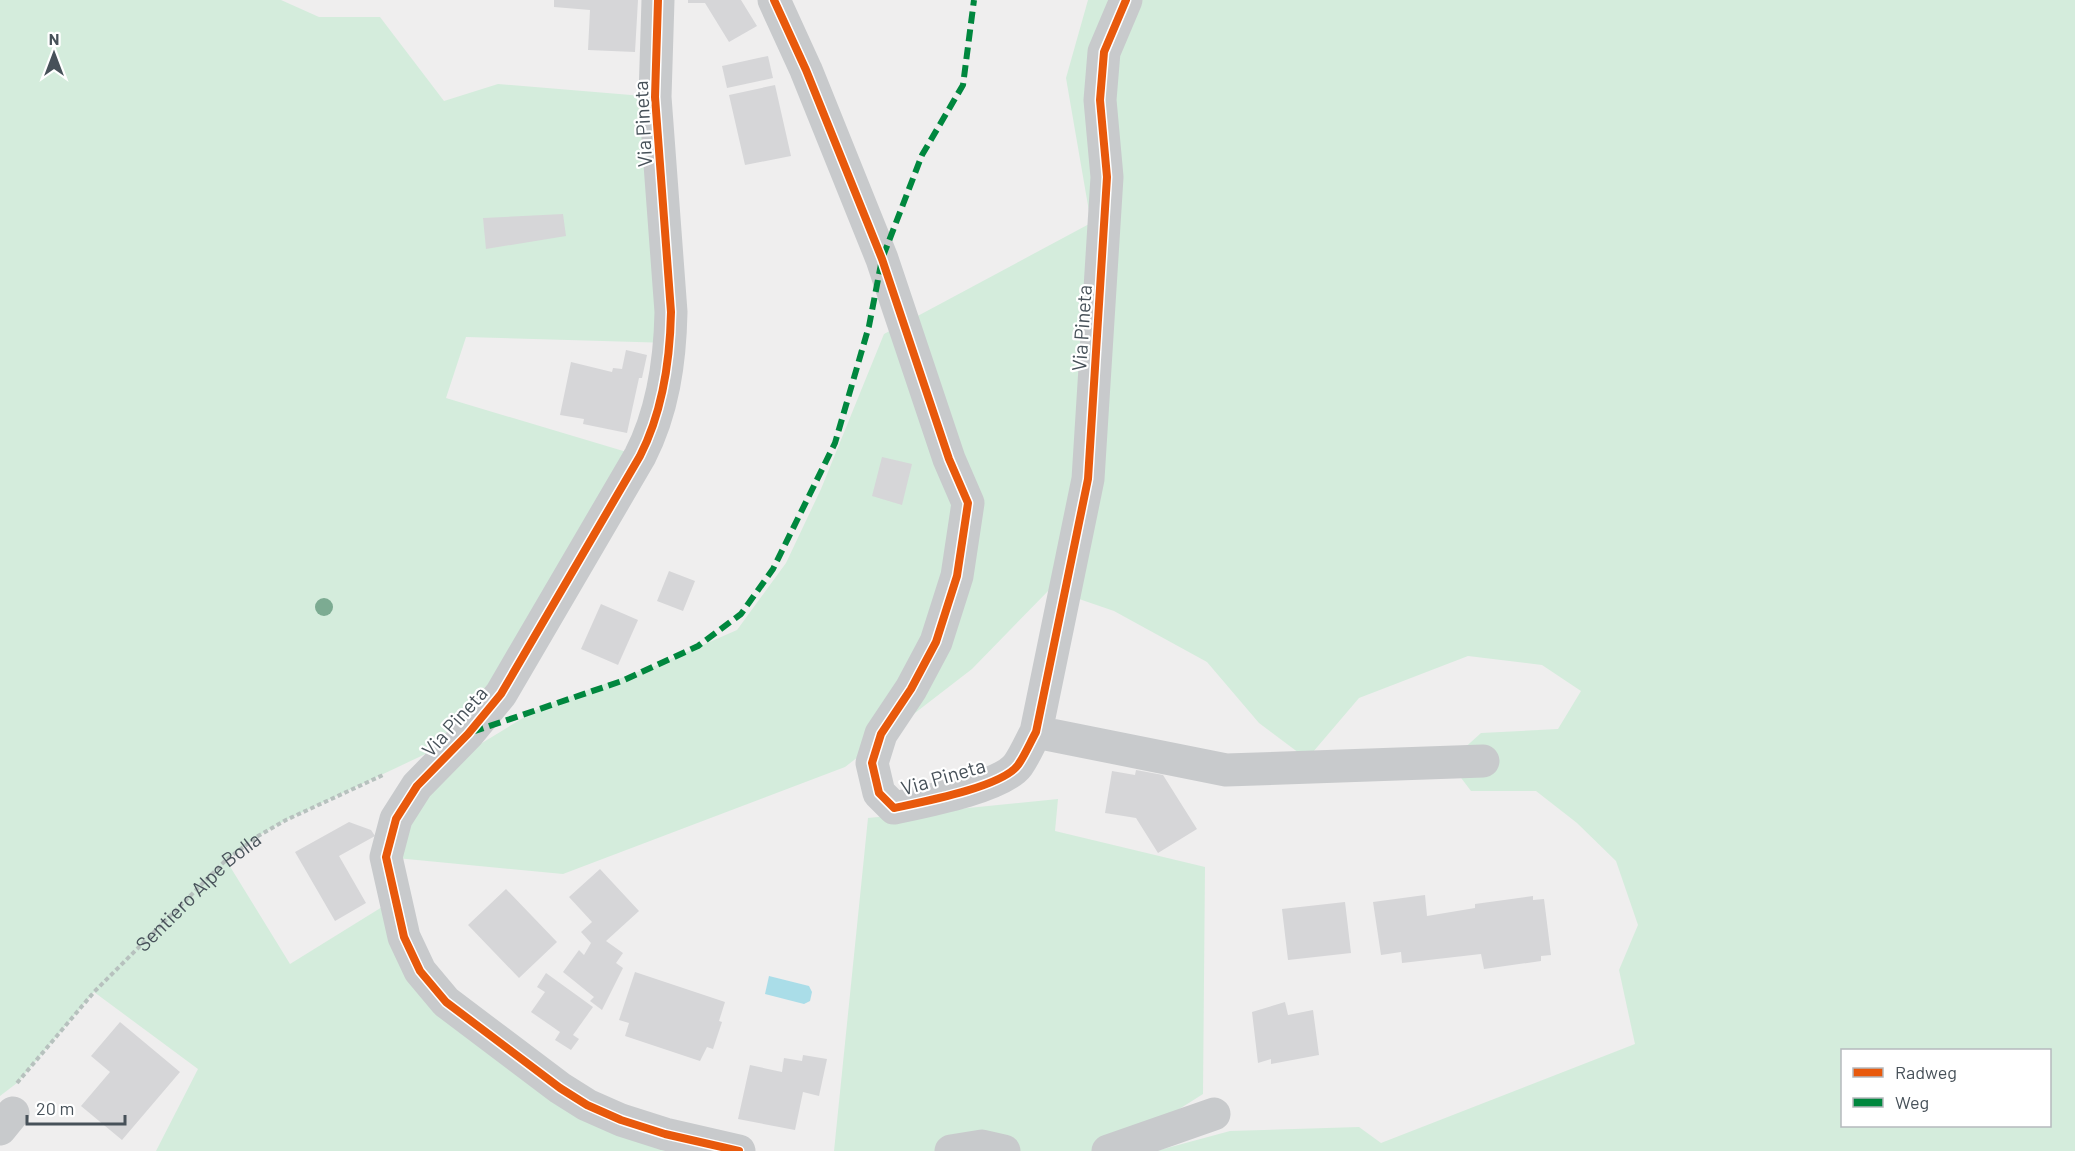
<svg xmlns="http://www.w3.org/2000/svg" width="2075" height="1151" viewBox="0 0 2075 1151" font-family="Barlow,sans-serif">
	<rect width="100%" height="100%" fill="#efeeee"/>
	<!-- green -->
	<path fill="#d4ecdc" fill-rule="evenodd" d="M 0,0 L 281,0 L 319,17 L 380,17 L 444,101 L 498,84 L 655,97 L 671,343 L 466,337 L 446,398 L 640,456 L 537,634 L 436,749 L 286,820 L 258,836 L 226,860 L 290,964 L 395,899 L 420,971 L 560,1088 L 739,1151 L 156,1151 L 198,1069 L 94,992 L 17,1083 L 0,1096 Z
		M 1088,0 L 2075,0 L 2075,1151 L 1156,1151 L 1230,1131 L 1359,1127 L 1381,1143 L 1635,1044 L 1619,970 L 1638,925 L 1616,861 L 1577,823 L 1536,791 L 1471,791 L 1449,762 L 1481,733 L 1558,729 L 1581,691 L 1542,665 L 1468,656 L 1359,698 L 1307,759 L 1259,723 L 1207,662 L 1114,611 L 1050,589 L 972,669 L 845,767 L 563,874 L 386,857 L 396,819 L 477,746 L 541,707 L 657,665 L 737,630 L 786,563 L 821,489 L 884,334 L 1091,223 L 1066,78 ZM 1842,1050 L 2050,1050 L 2050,1126 L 1842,1126 Z
		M 1058,799 L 1055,831 L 1205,867 L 1203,1094 L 1113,1151 L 834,1151 L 868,818 Z"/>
	<!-- water -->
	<path fill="#aadde8" d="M 769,976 L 809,986 L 812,992 L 810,1001 L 804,1004 L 765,994 Z"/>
	<!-- building -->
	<path fill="#d6d6d8" d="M 554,0 L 638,0 L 635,52 L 588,50 L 590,10 L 554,7 Z
		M 688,0 L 741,0 L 757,26 L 729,42 L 705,3 L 688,3 Z
		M 768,56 L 773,78 L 727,88 L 722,66 Z
		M 775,85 L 791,156 L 745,165 L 729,95 Z
		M 563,214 L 566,236 L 486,249 L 483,218 Z
		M 626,350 L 647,355 L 642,378 L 639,378 L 627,433 L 583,424 L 584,419 L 560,415 L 571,362 L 612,372 L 613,368 L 622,369 Z
		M 882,457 L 912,464 L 902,505 L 872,496 Z
		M 669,571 L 695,581 L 683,611 L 657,601 Z
		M 601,604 L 638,620 L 618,665 L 581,649 Z
		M 1136,770 L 1163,775 L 1197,829 L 1158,853 L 1136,818 L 1105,813 L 1112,771 L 1135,775 Z
		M 349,822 L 371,830 L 375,836 L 339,856 L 366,903 L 335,921 L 295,852 Z
		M 600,869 L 639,911 L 606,941 L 623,953 L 616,963 L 623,968 L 602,1010 L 590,1001 L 594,997 L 563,972 L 579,950 L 584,955 L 591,943 L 581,932 L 592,922 L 569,897 Z
		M 506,889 L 557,942 L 519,978 L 468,925 Z
		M 1425,895 L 1427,916 L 1475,908 L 1475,904 L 1533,896 L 1533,900 L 1544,899 L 1551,955 L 1541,956 L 1541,961 L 1484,969 L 1481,954 L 1402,963 L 1401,952 L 1381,955 L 1373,902 Z
		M 1345,902 L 1351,953 L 1288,960 L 1282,909 Z
		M 635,972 L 725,1002 L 719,1021 L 722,1022 L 713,1049 L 707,1047 L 700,1061 L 625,1036 L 629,1023 L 619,1020 Z
		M 546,973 L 593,1007 L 573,1035 L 579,1039 L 571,1050 L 555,1040 L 560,1032 L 531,1012 L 545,992 L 537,987 Z
		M 1285,1002 L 1288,1015 L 1313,1010 L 1319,1055 L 1271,1064 L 1271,1059 L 1258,1063 L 1252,1012 Z
		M 120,1022 L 180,1072 L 122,1140 L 81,1106 L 110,1072 L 91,1056 Z
		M 803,1055 L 827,1059 L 819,1096 L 803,1092 L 795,1130 L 738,1119 L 750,1065 L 782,1072 L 784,1058 L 802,1061 Z"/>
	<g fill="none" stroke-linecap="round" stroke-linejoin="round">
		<!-- path -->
		<path stroke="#b7c1be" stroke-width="4" stroke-dasharray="4.5 3" stroke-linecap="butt" id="s1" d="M 17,1083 L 94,992 L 226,860 L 258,836 L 286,820 L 383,775"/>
		<!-- minor -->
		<path stroke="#c8cacc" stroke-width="33" d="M 658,0 L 655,97 L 671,312 C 670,362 663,411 640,456 L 501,694 L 468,734 L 417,786 L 396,819 L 386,857 L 404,937 L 420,971 L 446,1002 L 560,1088 L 587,1105 L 621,1120 L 665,1134 L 739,1151
			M 774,0 L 806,70 L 882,259 L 949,459 L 968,503 L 957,576 L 936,642 L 911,689 L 881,734 L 872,763 L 879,793 L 894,808 C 922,802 1002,787 1018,765 C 1025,755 1030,743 1036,732 L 1088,479 L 1107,177 L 1100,100 L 1104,52 L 1126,0
			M 1036,732 L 1226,770 L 1483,761
			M 0,1129 L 13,1113
			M 951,1151 L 982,1146 L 1004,1151
			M 1108,1151 L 1214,1114"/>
		<!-- quiet -->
		<path stroke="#00873e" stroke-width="6" stroke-dasharray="12 6" stroke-linecap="butt" d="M 472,732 L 622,681 L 698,646 L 741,614 L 773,569 L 835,443 L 869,326 L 882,259 L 922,155 L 963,85 L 974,0"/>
		<!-- cycleway casing -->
		<g stroke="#fff" stroke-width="11">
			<path id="cycleway" d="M 658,0 L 655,97 L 671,312 C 670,362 663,411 640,456 L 501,694 L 468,734 L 417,786 L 396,819 L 386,857 L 404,937 L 420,971 L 446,1002 L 560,1088 L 587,1105 L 621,1120 L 665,1134 L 739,1151
				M 774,0 L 806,70 L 882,259 L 949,459 L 968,503 L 957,576 L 936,642 L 911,689 L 881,734 L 872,763 L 879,793 L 894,808 C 922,802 1002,787 1018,765 C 1025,755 1030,743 1036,732 L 1088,479 L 1107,177 L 1100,100 L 1104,52 L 1126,0"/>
		</g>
		<!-- cycleway -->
		<use href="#cycleway" stroke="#e8590c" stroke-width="8"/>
	</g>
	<!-- trees -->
	<circle fill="#7cab92" cx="324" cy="607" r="9"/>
	<g text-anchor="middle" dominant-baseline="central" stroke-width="4.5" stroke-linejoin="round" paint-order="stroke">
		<!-- street labels -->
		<g font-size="20" fill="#475159" stroke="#fff">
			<text transform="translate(642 124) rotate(-93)">Via Pineta</text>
			<text transform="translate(1081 328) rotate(-86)">Via Pineta</text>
			<text transform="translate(454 721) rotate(-48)">Via Pineta</text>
			<text transform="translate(943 776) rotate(-16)">Via Pineta</text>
			<text stroke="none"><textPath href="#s1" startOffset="264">Sentiero Alpe Bolla</textPath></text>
		</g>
	</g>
	<!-- legend -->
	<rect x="1841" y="1049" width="210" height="78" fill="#ffffff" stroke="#b5b9bd" stroke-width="1.5"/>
	<rect x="1853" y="1068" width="30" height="9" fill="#e8590c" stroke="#b5b9bd" stroke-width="1.5"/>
	<text x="1895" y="1079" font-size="18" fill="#475159">Radweg</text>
	<rect x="1853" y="1098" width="30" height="9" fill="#00873e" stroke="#b5b9bd" stroke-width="1.5"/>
	<text x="1895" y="1109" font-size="18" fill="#475159">Weg</text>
	<!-- north arrow -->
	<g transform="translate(54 54)" stroke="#ffffff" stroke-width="4.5" paint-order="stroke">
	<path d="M0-4.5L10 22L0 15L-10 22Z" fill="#475159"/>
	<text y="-9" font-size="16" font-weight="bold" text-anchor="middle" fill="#475159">N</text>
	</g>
	<!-- scale -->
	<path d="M27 1115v9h98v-9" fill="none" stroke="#475159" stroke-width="3"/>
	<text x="36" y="1115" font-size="18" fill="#475159" stroke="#ffffff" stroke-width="4.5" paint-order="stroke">20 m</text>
</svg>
